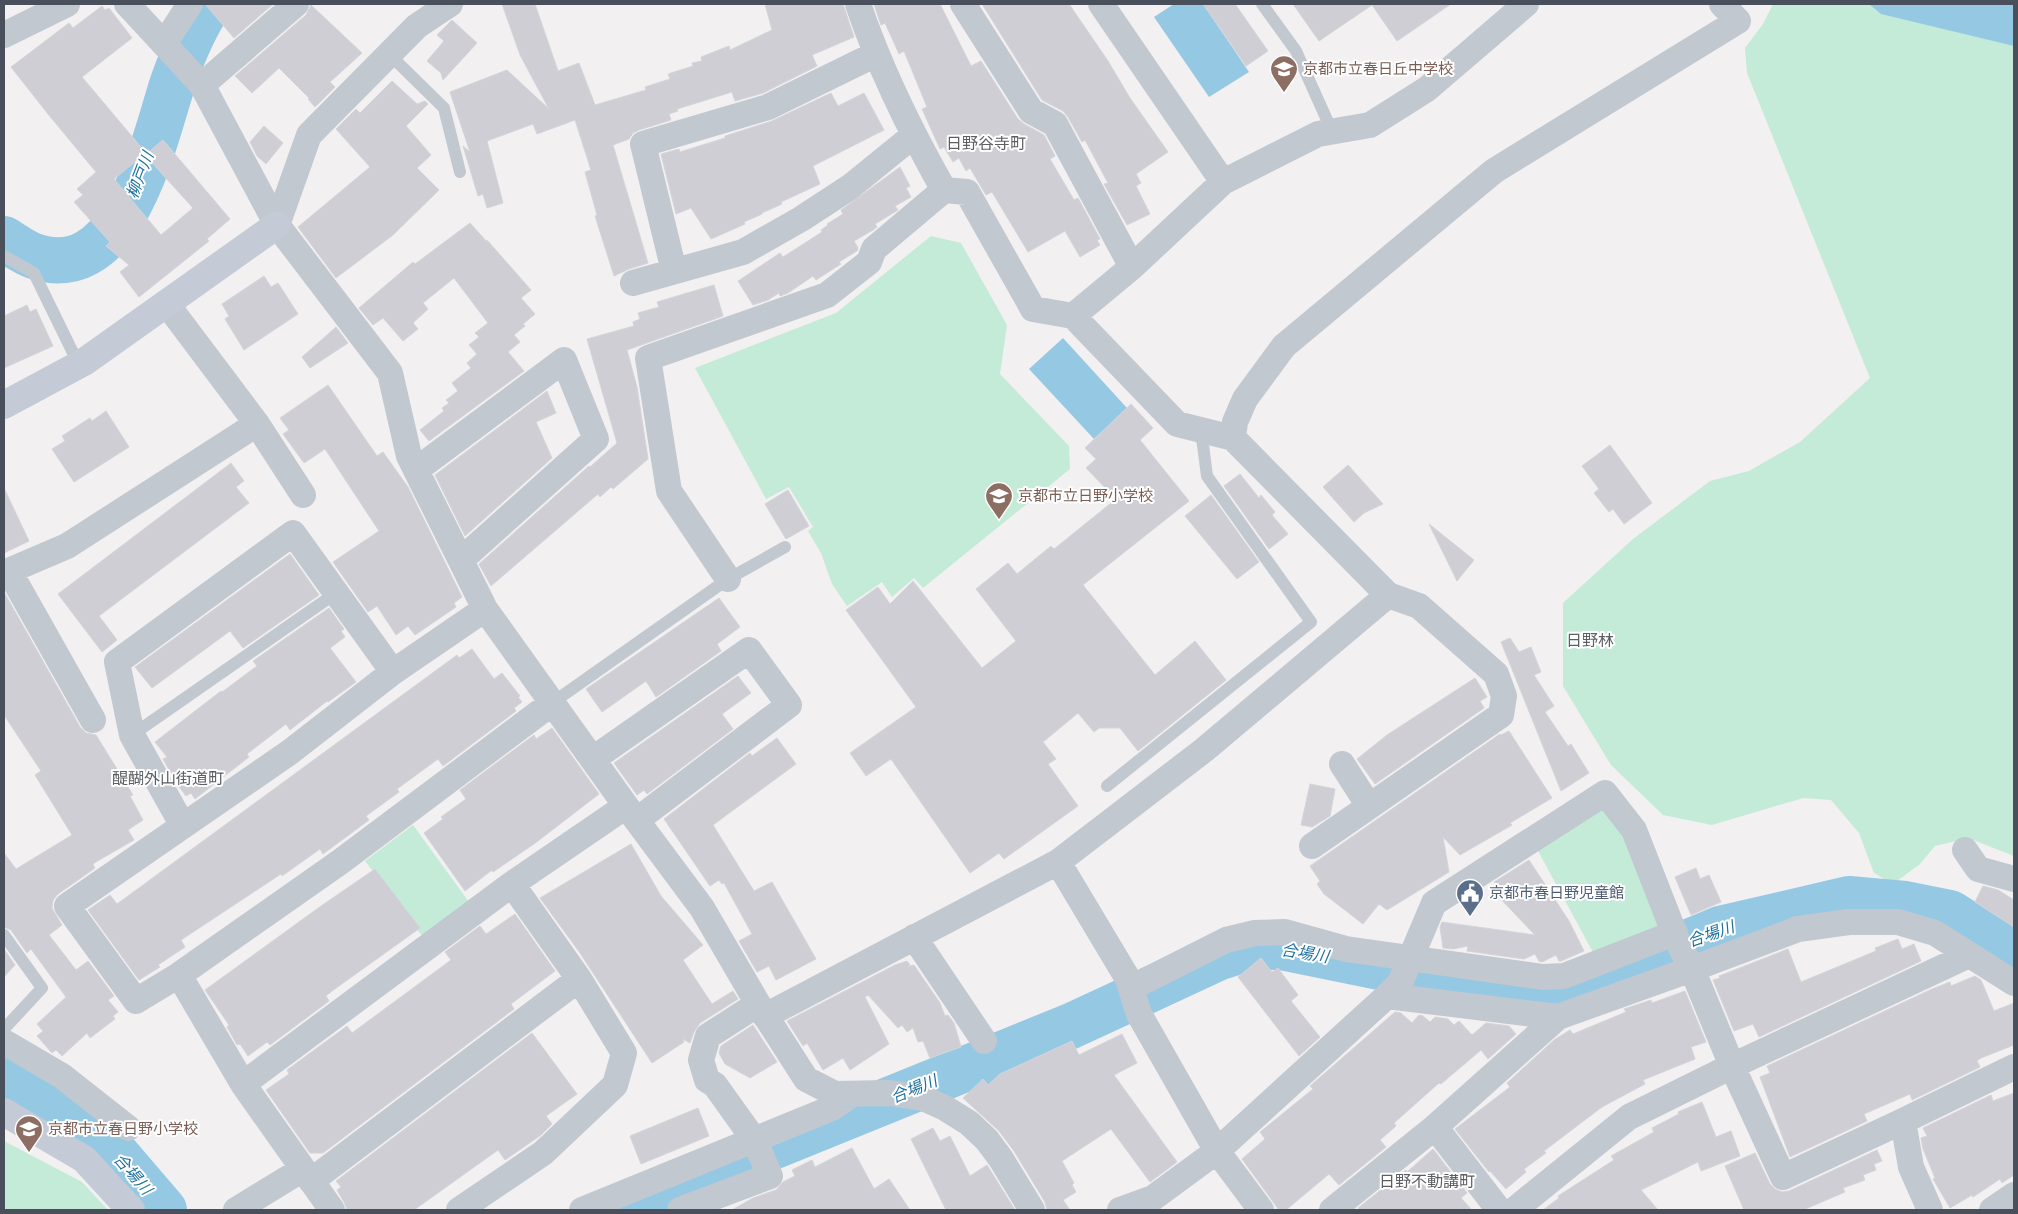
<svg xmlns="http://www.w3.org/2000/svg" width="2018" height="1214" viewBox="0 0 2018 1214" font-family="'Work Sans','Noto Sans JP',sans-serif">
	<rect width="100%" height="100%" fill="#f2f0f0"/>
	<!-- green -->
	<path fill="#c3ebd8" d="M 1773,4 L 2014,4 L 2014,856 L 1968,838 L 1935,846 L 1920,864 L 1893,884 L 1874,873 L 1859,833 L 1831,800 L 1803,798 L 1712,825 L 1663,815 L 1611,765 L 1563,686 L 1563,603 L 1633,539 L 1710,481 L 1749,471 L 1800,442 L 1870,378 L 1747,73 L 1745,48 L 1763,24 Z
		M 931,236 L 961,243 L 1007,325 L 1000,374 L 1069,446 L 1070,469 L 923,588 L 914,578 L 892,597 L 882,582 L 847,606 L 832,584 L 821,553 L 808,531 L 813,527 L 789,487 L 766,499 L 695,368 L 836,313 Z
		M 1602,807 L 1624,836 L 1663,933 L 1595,956 L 1537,849 Z
		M 413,825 L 469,902 L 423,937 L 365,861 Z
		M 4,1141 L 82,1182 L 108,1210 L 4,1210 Z"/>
	<!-- water -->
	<path fill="#95c8e3" d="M 1174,4 L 1203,4 L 1249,72 L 1209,97 L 1154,17 Z
		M 1869,4 L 2014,4 L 2014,46 L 1881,14 Z
		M 1063,338 L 1127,408 L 1094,439 L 1029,369 Z"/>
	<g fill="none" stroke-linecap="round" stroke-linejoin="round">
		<!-- river -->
		<path stroke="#95c8e3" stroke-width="46" d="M 4,239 C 14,245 26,254 37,257 C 125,284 154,140 173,82 C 182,57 195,25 210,4
			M 4,1071 L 92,1126 L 164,1210
			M 617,1210 L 1071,1026 L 1220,957 L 1239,951 L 1261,947 L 1281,947 L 1389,969 L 1572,991 L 1720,929 L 1849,899 L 1905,904 L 1950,913 L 2014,953"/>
	</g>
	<!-- building -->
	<path fill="#ceced4" stroke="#d4d5da" d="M 205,4 L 273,4 L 234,38 Z
		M 502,4 L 535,4 L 558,71 L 579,63 L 595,105 L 646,90 L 645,87 L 670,79 L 668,74 L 693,66 L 692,63 L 702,61 L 701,57 L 729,46 L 730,50 L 772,30 L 765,4 L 843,4 L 854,37 L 812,55 L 817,66 L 763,93 L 735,101 L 732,92 L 677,109 L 678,111 L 669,114 L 671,120 L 639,130 L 633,133 L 629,139 L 613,145 L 648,263 L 629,269 L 614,276 L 595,216 L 597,215 L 585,172 L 591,170 L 575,120 L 537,134 L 533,124 L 487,141 L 503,203 L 487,208 L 483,194 L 478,196 L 463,146 L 470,152 L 450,92 L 507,70 L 549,109 L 520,55 Z
		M 874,4 L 940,4 L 971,66 L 981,61 L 1018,119 L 1024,124 L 1044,135 L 1055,156 L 1050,159 L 1074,200 L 1078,198 L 1100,239 L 1097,240 L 1100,245 L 1080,257 L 1065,231 L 1028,252 L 992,192 L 986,195 L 970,168 L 966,171 L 959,158 L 953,162 L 944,147 L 940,149 L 922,109 L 927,107 L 904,51 L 899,54 L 885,23 L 881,25 Z
		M 982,4 L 1069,4 L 1108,61 L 1130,98 L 1168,152 L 1136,174 L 1141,183 L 1136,186 L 1150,214 L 1127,225 L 1104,184 L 1108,183 L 1085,140 L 1082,142 L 1068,117 L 1063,111 L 1042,100 Z
		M 1203,4 L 1235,4 L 1268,51 L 1246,66 Z
		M 1293,4 L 1451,4 L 1397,41 L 1372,5 L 1319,41 Z
		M 311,5 L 362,53 L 330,82 L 335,87 L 315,107 L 308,99 L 309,98 L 279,68 L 252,93 L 235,76 L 306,15 Z
		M 102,6 L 105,10 L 109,8 L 132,38 L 82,77 L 146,153 L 114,179 L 161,235 L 193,208 L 145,155 L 163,140 L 230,219 L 207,239 L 209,241 L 139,297 L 120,272 L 129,265 L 106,246 L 110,242 L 74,202 L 83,195 L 77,189 L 96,172 L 48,114 L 11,67 L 69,23 L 73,28 Z
		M 452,20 L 477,43 L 443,80 L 441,73 L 427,61 L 444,41 L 437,35 Z
		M 392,81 L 417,104 L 425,101 L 428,104 L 406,126 L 431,155 L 417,168 L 439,190 L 393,235 L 336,278 L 298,227 L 370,167 L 336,129 L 356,109 L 360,113 Z
		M 831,93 L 838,106 L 864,93 L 884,130 L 813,166 L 820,184 L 781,202 L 782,204 L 762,213 L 762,214 L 744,222 L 745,224 L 711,239 L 691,208 L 676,214 L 661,154 L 679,149 L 680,152 L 725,138 L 725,136 L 772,121 Z
		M 264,126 L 283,143 L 266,164 L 257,156 L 250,142 Z
		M 900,167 L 910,186 L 906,188 L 911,197 L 895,206 L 898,210 L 875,224 L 877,227 L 873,230 L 854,241 L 858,248 L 857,251 L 839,262 L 841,264 L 816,280 L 813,276 L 788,293 L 780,296 L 779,293 L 768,300 L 753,305 L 738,281 L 780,253 L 783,257 L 822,232 L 821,230 L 828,225 L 827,224 L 843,214 L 841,210 Z
		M 470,223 L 488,243 L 487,240 L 531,290 L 521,298 L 535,314 L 523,324 L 525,326 L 514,335 L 520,342 L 508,352 L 524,371 L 429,441 L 420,430 L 444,411 L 442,408 L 449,403 L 446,400 L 458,391 L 452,383 L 471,368 L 467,363 L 477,354 L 469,345 L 479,337 L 475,333 L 488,323 L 454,278 L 423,303 L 428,309 L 413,323 L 418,329 L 403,341 L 383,318 L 373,325 L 359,308 L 413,262 L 415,264 Z
		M 264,276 L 271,287 L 278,283 L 298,314 L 244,350 L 225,319 L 229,316 L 222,304 Z
		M 714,285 L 723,316 L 627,350 L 637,387 L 648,459 L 613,489 L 611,487 L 600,497 L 598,494 L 491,586 L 479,564 L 589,466 L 590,467 L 617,443 L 587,339 L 634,326 L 633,322 L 640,319 L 638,313 L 659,307 L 657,302 Z
		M 27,305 L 30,312 L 36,309 L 53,346 L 4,368 L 4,316 Z
		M 336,327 L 348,343 L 310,368 L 302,357 Z
		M 328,385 L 377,456 L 383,452 L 408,487 L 462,597 L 454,603 L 456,607 L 415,635 L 408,626 L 396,635 L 377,606 L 368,612 L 333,562 L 379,531 L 325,449 L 304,463 L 283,434 L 289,430 L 280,418 Z
		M 547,391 L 556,413 L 536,422 L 552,458 L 465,536 L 435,475 Z
		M 1131,404 L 1153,428 L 1140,440 L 1189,501 L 1083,585 L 1155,675 L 1195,641 L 1226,680 L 1138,751 L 1120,728 L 1099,728 L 1094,732 L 1078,713 L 1043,742 L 1056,759 L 1048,764 L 1078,806 L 1004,859 L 999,853 L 970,873 L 891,759 L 866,776 L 850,753 L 916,707 L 846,610 L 878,587 L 890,604 L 913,581 L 982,668 L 1016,641 L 976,589 L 1008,563 L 1017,574 L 1051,546 L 1054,549 L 1116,499 L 1086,468 L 1096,459 L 1085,448 Z
		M 106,411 L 129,447 L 74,482 L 52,449 L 65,441 L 62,436 L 90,418 L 92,421 Z
		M 1610,445 L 1652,503 L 1624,524 L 1613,509 L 1609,512 L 1594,493 L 1599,489 L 1582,466 Z
		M 231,463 L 244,481 L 236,487 L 249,503 L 99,616 L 117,640 L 102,652 L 58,594 Z
		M 1348,465 L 1383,504 L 1364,513 L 1354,522 L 1323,487 Z
		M 1240,474 L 1259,498 L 1261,495 L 1275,512 L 1272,515 L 1288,534 L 1269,549 L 1224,486 Z
		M 4,488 L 29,541 L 4,553 Z
		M 788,490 L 809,526 L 786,539 L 765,504 Z
		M 1211,495 L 1259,562 L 1237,579 L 1185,516 Z
		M 1429,524 L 1474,560 L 1457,581 Z
		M 290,554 L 319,595 L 243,648 L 230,631 L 152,688 L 135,667 Z
		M 4,592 L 80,727 L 86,733 L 96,735 L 133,795 L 130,796 L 143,820 L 128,830 L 134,840 L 94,863 L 93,865 L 95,868 L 58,894 L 53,900 L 52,908 L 62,925 L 49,935 L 76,970 L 88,961 L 114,996 L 108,1000 L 118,1012 L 113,1016 L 115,1019 L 90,1038 L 87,1033 L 62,1056 L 56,1050 L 52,1053 L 37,1036 L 43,1031 L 37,1024 L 66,997 L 31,949 L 27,953 L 11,930 L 4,927 L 4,853 L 16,869 L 72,835 L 35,775 L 41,771 L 4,715 Z
		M 719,598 L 740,627 L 717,644 L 721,651 L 656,697 L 646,681 L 602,712 L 586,689 Z
		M 329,608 L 344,629 L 341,631 L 345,637 L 330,648 L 356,682 L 328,702 L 327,701 L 290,730 L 286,724 L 247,754 L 249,757 L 195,799 L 191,793 L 186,796 L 177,784 L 163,759 L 167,757 L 155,742 L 221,691 L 222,692 L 257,666 L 253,661 Z
		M 1510,638 L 1519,652 L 1531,647 L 1541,672 L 1534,675 L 1554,706 L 1545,712 L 1568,746 L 1571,744 L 1589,773 L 1561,791 L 1501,642 Z
		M 472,649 L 494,679 L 502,673 L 520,696 L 518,697 L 522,702 L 514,708 L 516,711 L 443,766 L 438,759 L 397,789 L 399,792 L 366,816 L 369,820 L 323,854 L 320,849 L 282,876 L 281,874 L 181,940 L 185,947 L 158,965 L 160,967 L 139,980 L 88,910 L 110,895 L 117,904 L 457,655 L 459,658 Z
		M 738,676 L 751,693 L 722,714 L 733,729 L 647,794 L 644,790 L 637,795 L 614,763 Z
		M 1475,678 L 1487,697 L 1480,701 L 1484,708 L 1375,784 L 1357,759 L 1387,735 Z
		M 552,728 L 599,794 L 534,844 L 493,872 L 492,870 L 465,891 L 424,833 L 443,819 L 441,817 L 466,799 L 460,790 L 534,735 L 536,739 Z
		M 1509,731 L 1552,798 L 1510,823 L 1512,825 L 1460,855 L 1443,837 L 1449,872 L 1387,910 L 1379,904 L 1363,924 L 1324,894 L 1317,884 L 1320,881 L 1310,866 L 1500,734 L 1501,735 Z
		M 777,738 L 796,764 L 713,825 L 754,891 L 772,882 L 816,959 L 776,980 L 769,966 L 757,972 L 739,941 L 752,934 L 724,883 L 722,884 L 719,880 L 710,886 L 664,819 L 750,753 L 752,756 Z
		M 1310,784 L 1335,789 L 1330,816 L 1312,827 L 1301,825 Z
		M 631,844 L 661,896 L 703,945 L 683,960 L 712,1004 L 733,991 L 738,999 L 700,1023 L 694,1032 L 690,1043 L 683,1039 L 684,1042 L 652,1063 L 580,953 L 540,898 Z
		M 1529,860 L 1569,921 L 1584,951 L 1561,961 L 1559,961 L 1556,955 L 1542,962 L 1539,961 L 1535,954 L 1524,959 L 1467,951 L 1468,946 L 1453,949 L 1443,948 L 1440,927 L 1442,922 L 1535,935 L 1492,890 L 1497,886 L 1494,882 Z
		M 1696,868 L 1700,879 L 1709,875 L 1721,902 L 1691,915 L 1675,877 Z
		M 375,869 L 420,928 L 332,991 L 326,996 L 329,1001 L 270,1045 L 267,1042 L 248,1056 L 240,1044 L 237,1045 L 227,1027 L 229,1025 L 205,990 L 321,906 Z
		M 1983,886 L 1998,890 L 2014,900 L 2014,927 L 1975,902 Z
		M 515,914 L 555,971 L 511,1004 L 514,1009 L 323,1153 L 310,1153 L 266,1090 L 289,1074 L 287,1070 L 347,1026 L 352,1033 L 451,960 L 445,952 L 480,926 L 486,934 Z
		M 1898,939 L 1902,949 L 1914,944 L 1921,961 L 1759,1037 L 1753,1024 L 1734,1031 L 1713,980 L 1720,978 L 1719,976 L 1788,949 L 1801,982 L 1876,951 L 1875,948 Z
		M 4,949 L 15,965 L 4,977 Z
		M 1261,958 L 1272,972 L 1278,968 L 1298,995 L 1291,1001 L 1320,1037 L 1299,1056 L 1238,977 Z
		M 907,961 L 910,965 L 907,967 L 914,965 L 940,1003 L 945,1016 L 948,1015 L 954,1023 L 961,1047 L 930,1058 L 923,1041 L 918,1042 L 913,1028 L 907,1032 L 902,1025 L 898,1028 L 868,995 L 865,997 L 889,1044 L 850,1070 L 843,1058 L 823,1070 L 807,1043 L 803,1046 L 787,1021 L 895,965 Z
		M 1975,976 L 1981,980 L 1994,1011 L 2014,1003 L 2014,1045 L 1981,1058 L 1977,1061 L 1980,1067 L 1912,1100 L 1910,1094 L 1864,1114 L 1867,1121 L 1790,1157 L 1760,1077 L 1770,1073 L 1767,1066 L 1932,989 L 1950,982 L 1951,986 Z
		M 1685,991 L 1706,1042 L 1691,1047 L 1695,1059 L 1643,1080 L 1645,1084 L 1602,1107 L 1544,1151 L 1546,1153 L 1524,1169 L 1526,1172 L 1506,1189 L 1490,1171 L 1489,1172 L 1455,1129 L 1510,1087 L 1507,1083 L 1554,1040 L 1570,1030 L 1573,1034 L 1626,1012 L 1624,1009 L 1651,1000 L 1652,1003 Z
		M 1395,1012 L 1401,1013 L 1412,1023 L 1419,1015 L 1423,1016 L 1430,1022 L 1435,1017 L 1448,1019 L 1454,1025 L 1459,1021 L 1472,1035 L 1486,1023 L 1509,1026 L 1516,1034 L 1488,1059 L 1481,1050 L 1441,1084 L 1439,1083 L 1394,1123 L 1396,1126 L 1380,1140 L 1386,1147 L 1339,1185 L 1329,1174 L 1286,1210 L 1279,1210 L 1242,1159 L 1265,1139 L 1260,1132 L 1313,1089 L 1310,1086 Z
		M 753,1025 L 777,1062 L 750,1078 L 725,1064 L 719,1053 L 721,1046 Z
		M 532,1033 L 577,1094 L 546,1116 L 552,1124 L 541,1135 L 505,1160 L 498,1150 L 414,1210 L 347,1210 L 344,1202 L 337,1190 L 341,1187 L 336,1181 Z
		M 1122,1034 L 1137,1063 L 1114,1075 L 1177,1162 L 1150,1182 L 1111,1129 L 1062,1161 L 1074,1183 L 1072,1185 L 1076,1192 L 1063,1200 L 1070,1210 L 1047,1210 L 1045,1202 L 1014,1151 L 999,1131 L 963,1098 L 983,1079 L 988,1085 L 1000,1074 L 1072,1041 L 1079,1055 Z
		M 2014,1093 L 2014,1175 L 2002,1183 L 2000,1179 L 1973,1197 L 1972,1195 L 1950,1208 L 1933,1179 L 1935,1178 L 1923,1149 L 1921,1138 L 1927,1136 L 1923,1128 L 1991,1095 L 1993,1101 Z
		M 1702,1102 L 1716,1137 L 1731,1131 L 1740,1156 L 1701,1171 L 1698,1162 L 1641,1190 L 1658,1210 L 1543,1210 L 1559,1198 L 1558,1196 L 1614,1160 L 1611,1156 L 1654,1132 L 1652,1128 L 1679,1114 L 1678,1112 Z
		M 698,1108 L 709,1136 L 641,1164 L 630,1136 Z
		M 933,1128 L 940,1141 L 950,1136 L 970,1176 L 987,1165 L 1015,1210 L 946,1210 L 911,1139 Z
		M 852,1148 L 874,1189 L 889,1179 L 910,1210 L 732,1210 L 753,1198 L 776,1190 L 783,1182 L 795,1176 L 792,1170 L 812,1160 L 815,1167 Z
		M 1433,1149 L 1467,1193 L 1461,1198 L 1472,1210 L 1360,1210 L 1358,1208 L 1406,1170 L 1407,1172 Z
		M 1877,1150 L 1882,1161 L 1874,1164 L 1876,1170 L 1863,1175 L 1865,1180 L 1843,1188 L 1845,1192 L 1803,1210 L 1744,1210 L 1725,1166 L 1755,1153 L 1770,1184 L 1775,1189 L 1782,1192 L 1789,1191 Z"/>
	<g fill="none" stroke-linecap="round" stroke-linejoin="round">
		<!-- lane -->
		<path stroke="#c2c8d0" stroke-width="12" d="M 1262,4 L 1296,51 L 1332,131
			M 389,54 L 444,108 L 460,172
			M 4,256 L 34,273 L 79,365
			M 552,703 L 728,579 L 785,547
			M 132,735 L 336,593
			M 1107,786 L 1311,622 L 1207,476 L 1201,430
			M 4,935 L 42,988 L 4,1029"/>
		<!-- street -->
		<path stroke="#c2c8d0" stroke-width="26" d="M 127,4 L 202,85 L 277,225 L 390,373 L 409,456 L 485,609 L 626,806 L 702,908 L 758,1004 L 806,1079 L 835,1094 L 889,1093 L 923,1098 L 945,1108 L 969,1123 L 987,1140 L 1001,1159 L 1032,1210
			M 858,4 C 880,69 910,130 944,190
			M 963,4 L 1031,111 L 1055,124 L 1132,267
			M 1101,4 L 1223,182
			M 4,35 L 67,4
			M 164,44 L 190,4
			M 202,85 L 296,4
			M 277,225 L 309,135 L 417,26 L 450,4
			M 674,271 L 643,144 L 768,107 L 876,54
			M 633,283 L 743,252 L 801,219 L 850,187 L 914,135
			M 1073,316 L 1132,267 L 1223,182 L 1318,134 L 1370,125 L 1427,89 L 1526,4
			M 257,424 L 303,495
			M 1233,438 L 1235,422 L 1245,399 L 1284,346 L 1494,171 L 1738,21 L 1722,4
			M 416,470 L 564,360 L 596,439 L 461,560
			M 9,571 L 93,720
			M 4,573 L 67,546 L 257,424 L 166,303
			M 728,579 L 669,491 L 648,358 L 827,295 L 869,262 L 874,249 L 944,190 L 967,192 L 1033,309 L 1073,316 L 1177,424 L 1233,438 L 1388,595 L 1204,750 L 1058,862 L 765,1016
			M 593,759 L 749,650 L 789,705 L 637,820
			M 1342,764 L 1369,806
			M 183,826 L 132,735 L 117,662 L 293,533 L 393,672
			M 1312,846 L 1501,715 L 1504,696 L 1496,674 L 1419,606 L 1388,595
			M 1965,850 L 1978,869 L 2014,879
			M 1058,862 L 1128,979 L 1139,1014 L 1217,1151 L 1261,1210
			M 914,937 L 984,1041
			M 179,975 L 340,862 L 552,703
			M 1131,988 L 1226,940 L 1255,933 L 1285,932 L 1346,949 L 1543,977 L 1564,976 L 1675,933
			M 1387,996 L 1558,1017
			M 4,1042 L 62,1076 L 128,1128
			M 243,1084 L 512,884 L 626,806
			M 1903,1121 L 2014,1067
			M 311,1181 L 579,979
			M 236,1210 L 303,1169
			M 332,1210 L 243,1084 L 179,975 L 136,1001 L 67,906 L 290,752 L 393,672 L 485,609
			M 459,1210 L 543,1153 L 615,1085 L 624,1053 L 579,979 L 512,884
			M 582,1210 L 832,1108 L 851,1095
			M 680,1210 L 770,1176 L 755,1141 L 715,1085 L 707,1080 L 701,1060 L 708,1036 L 758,1004
			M 1120,1210 L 1153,1198 L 1217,1151 L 1387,996 L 1400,983 L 1434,903 L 1605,793 L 1634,830 L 1677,940 L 1692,969 L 1732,1066 L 1969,955
			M 1332,1210 L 1435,1127
			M 1499,1210 L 1435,1127 L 1558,1017 L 1692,969 L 1798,929 L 1849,922 L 1898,922 L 1935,933 L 2014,983
			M 1514,1210 L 1629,1117 L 1732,1066 L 1783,1177 L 1903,1121 L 1911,1167 L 1930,1210
			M 1992,1210 L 2014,1195"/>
		<!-- secondary -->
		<path stroke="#c4cad6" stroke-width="28" d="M 4,405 L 84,362 L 277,225
			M 4,1112 L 84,1159 L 131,1210"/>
	</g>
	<!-- icons -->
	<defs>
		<g id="school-pin" transform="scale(1.4375)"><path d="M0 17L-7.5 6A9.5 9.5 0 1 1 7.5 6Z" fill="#8d6e63" stroke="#fff"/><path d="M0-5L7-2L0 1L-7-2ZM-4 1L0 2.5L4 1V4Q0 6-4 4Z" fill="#fff"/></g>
		<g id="civic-pin" transform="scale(1.4375)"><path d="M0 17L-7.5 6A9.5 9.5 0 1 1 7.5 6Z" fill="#5c6f8a" stroke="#fff"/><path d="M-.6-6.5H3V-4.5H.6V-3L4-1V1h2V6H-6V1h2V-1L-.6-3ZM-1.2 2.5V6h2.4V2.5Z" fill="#fff"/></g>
	</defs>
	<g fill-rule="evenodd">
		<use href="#school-pin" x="1284" y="69"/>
		<use href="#school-pin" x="999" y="496"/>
		<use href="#civic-pin" x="1470" y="893"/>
		<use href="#school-pin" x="29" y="1129"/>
	</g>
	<g text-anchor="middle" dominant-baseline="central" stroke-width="4" stroke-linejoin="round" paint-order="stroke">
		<!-- education labels -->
		<g font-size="15" fill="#785e54" stroke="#fff" text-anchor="start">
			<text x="1303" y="69">京都市立春日丘中学校</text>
			<text x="1018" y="496">京都市立日野小学校</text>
			<text x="48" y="1129">京都市立春日野小学校</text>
		</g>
		<!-- service labels -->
		<g font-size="15" fill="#4e5e75" stroke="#fff" text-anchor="start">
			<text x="1489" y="893">京都市春日野児童館</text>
		</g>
		<!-- neighbourhood labels -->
		<g font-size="16" fill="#5d5f64" stroke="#fff">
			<text x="986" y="143">日野谷寺町</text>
			<text x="1590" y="640">日野林</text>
			<text x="168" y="778">醍醐外山街道町</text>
			<text x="1427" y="1181">日野不動講町</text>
		</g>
		<!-- water labels -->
		<g font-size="16" font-style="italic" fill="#1b6f9c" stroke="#fff">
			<text transform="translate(140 175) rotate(-69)">柳戸川</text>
			<text transform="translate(1711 934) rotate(-19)">合場川</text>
			<text transform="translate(1305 953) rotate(9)">合場川</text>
			<text transform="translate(914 1089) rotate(-22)">合場川</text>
			<text transform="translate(133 1174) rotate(49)">合場川</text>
		</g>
	</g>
	<!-- border -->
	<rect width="2018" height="1214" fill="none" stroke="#4a505b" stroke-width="10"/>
</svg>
